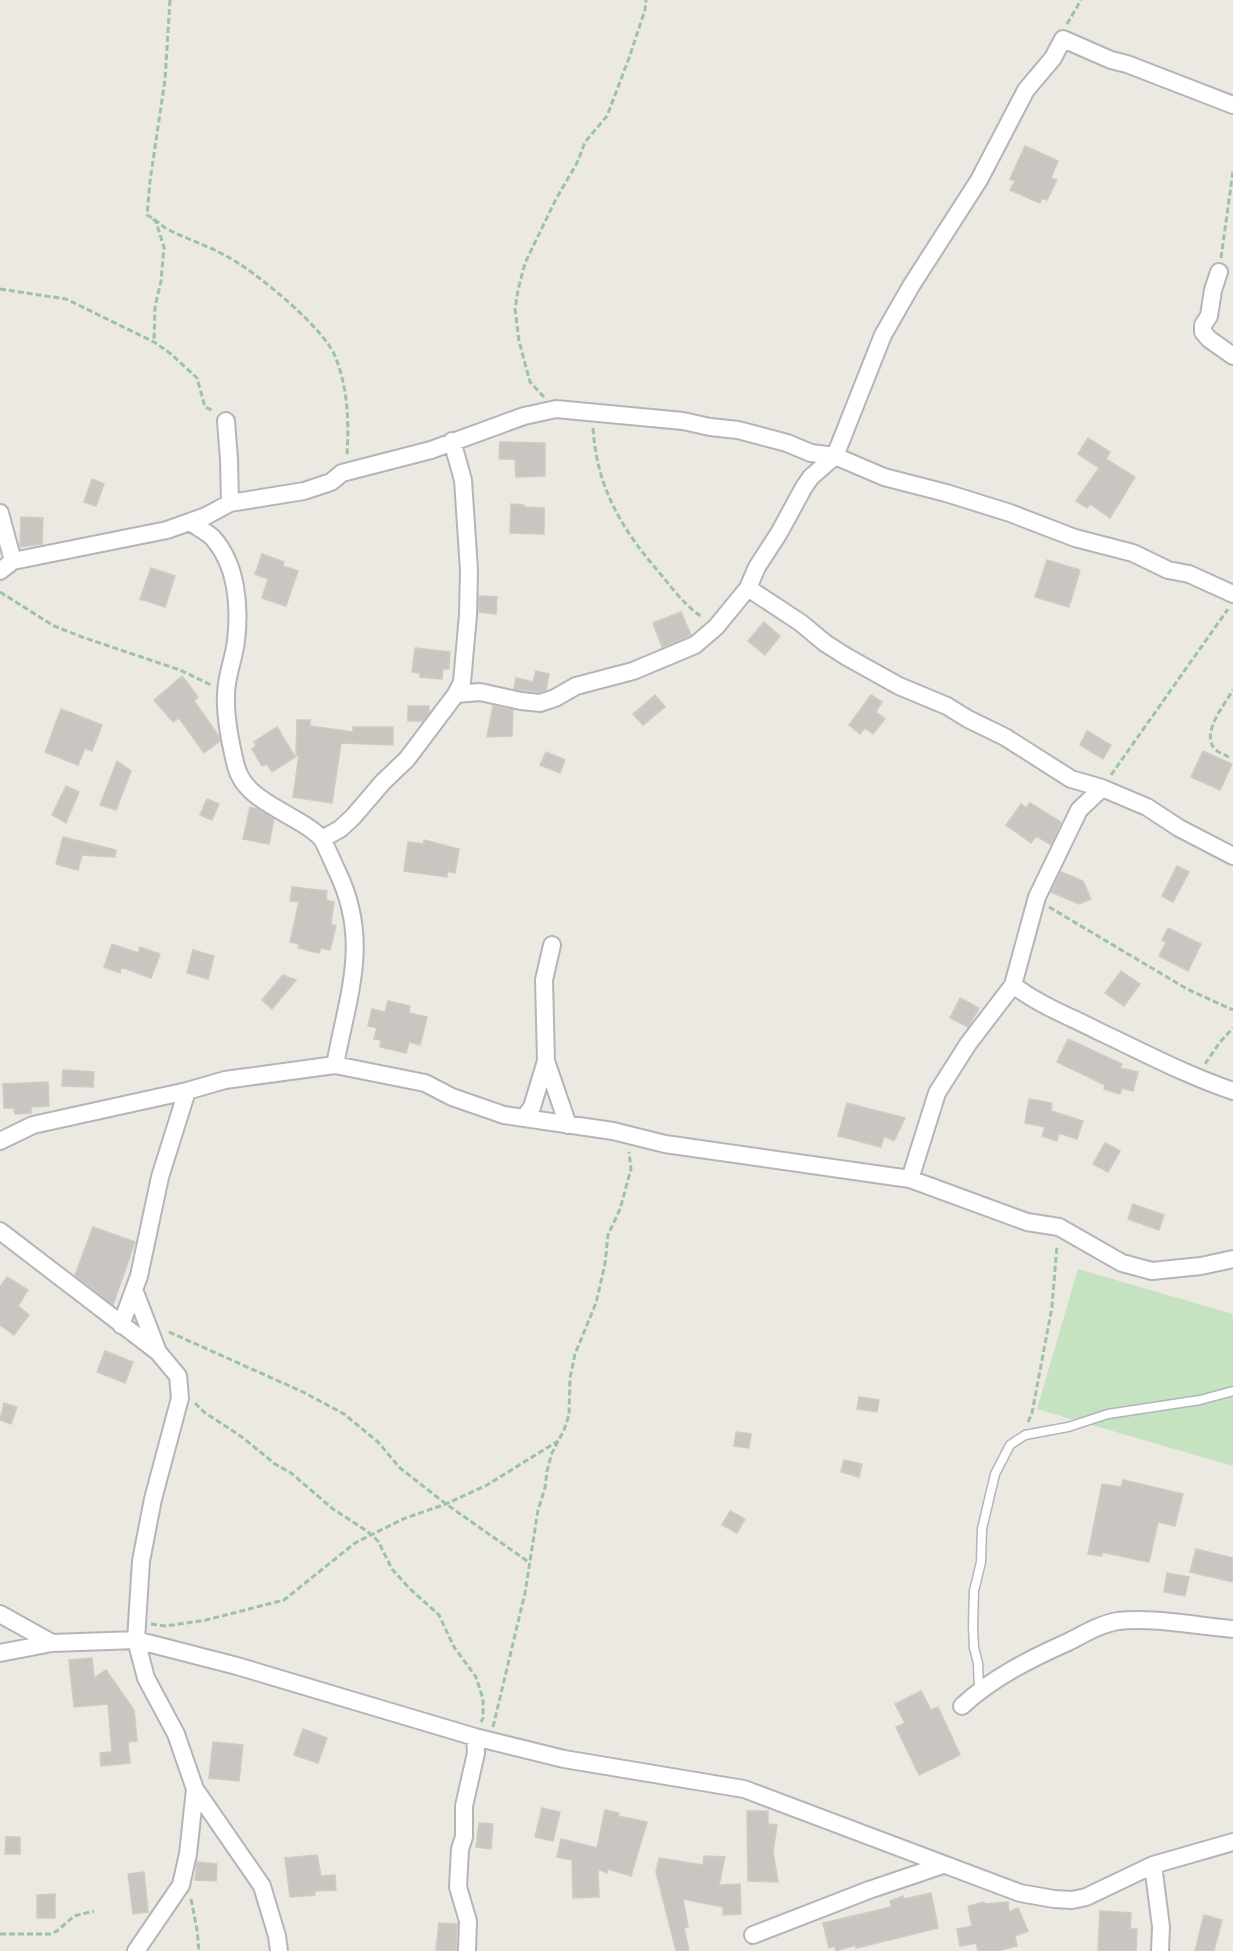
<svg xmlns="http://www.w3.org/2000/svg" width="1233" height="1951" viewBox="0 0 1233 1951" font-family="Raleway,sans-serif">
	<rect width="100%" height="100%" fill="#ece9e2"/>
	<!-- green -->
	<path fill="#c5e2c1" d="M 1078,1269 L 1233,1314 L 1233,1466 L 1037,1409 Z"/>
	<!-- building -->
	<path fill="#c9c6c2" stroke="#d0cac1" stroke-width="1.5" d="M 1025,146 L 1058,161 L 1051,178 L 1057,180 L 1047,200 L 1042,198 L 1040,203 L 1010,190 L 1015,181 L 1010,179 Z
		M 1088,438 L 1110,452 L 1106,459 L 1135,477 L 1110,518 L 1090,504 L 1087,508 L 1076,501 L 1099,468 L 1078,454 Z
		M 500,442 L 545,443 L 545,476 L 516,477 L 515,459 L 499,459 Z
		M 92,479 L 104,484 L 96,506 L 84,502 Z
		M 511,504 L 524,505 L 524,507 L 544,508 L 544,534 L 510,533 Z
		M 21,517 L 43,518 L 42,544 L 20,547 Z
		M 262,554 L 284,562 L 283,566 L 298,571 L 286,606 L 262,598 L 268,579 L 255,574 Z
		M 1047,560 L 1080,570 L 1069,607 L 1035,597 Z
		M 151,568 L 175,576 L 165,607 L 140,599 Z
		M 479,596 L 497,597 L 496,614 L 479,612 Z
		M 681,612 L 691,635 L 662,647 L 653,623 Z
		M 764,622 L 780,636 L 765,655 L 748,641 Z
		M 415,648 L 450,652 L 449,669 L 443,669 L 442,679 L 420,677 L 420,673 L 412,672 Z
		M 536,671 L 549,674 L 546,690 L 539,692 L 514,689 L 516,678 L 533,682 Z
		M 182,676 L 198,697 L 194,701 L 219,736 L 220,741 L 204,753 L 179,718 L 173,722 L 154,700 Z
		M 655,695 L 665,707 L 643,725 L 633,714 Z
		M 871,695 L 882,702 L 876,712 L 885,719 L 873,734 L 865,728 L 860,734 L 849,725 Z
		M 408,706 L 429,706 L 429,712 L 423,721 L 408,721 Z
		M 493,706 L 513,710 L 512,736 L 487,737 Z
		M 61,709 L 102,725 L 92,751 L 85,748 L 78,765 L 45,752 Z
		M 297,720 L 310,720 L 310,726 L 353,732 L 353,727 L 393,727 L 393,745 L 341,743 L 332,803 L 293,797 L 299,755 L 296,756 Z
		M 277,727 L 295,757 L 272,772 L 267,764 L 262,766 L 252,749 L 256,746 L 254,742 Z
		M 1087,731 L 1111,745 L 1103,759 L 1080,745 Z
		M 1203,751 L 1232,764 L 1220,790 L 1191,777 Z
		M 546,752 L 565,760 L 560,773 L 540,765 Z
		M 117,761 L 131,771 L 116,810 L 100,805 Z
		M 66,786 L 79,792 L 66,823 L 52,815 Z
		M 207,799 L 219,804 L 212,820 L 200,815 Z
		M 1030,803 L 1061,822 L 1051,845 L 1036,836 L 1031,843 L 1006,825 L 1021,804 L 1026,808 Z
		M 250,807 L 257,809 L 274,819 L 269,844 L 243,839 Z
		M 63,837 L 116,850 L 115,857 L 82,855 L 78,870 L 56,864 Z
		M 424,840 L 459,849 L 455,873 L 447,871 L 447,877 L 404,871 L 408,842 L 424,844 Z
		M 1177,866 L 1189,872 L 1173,902 L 1162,896 Z
		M 1061,872 L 1083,881 L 1091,899 L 1079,904 L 1051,892 Z
		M 292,887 L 327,891 L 326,900 L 334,902 L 331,924 L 336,926 L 330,950 L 321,948 L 319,953 L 298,948 L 299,944 L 290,942 L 299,902 L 290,901 Z
		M 1168,928 L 1201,944 L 1188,971 L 1159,956 L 1166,942 L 1162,940 Z
		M 112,944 L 138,953 L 140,947 L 160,954 L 151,978 L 121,967 L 120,973 L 104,967 Z
		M 193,950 L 214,956 L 208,979 L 187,973 Z
		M 1121,971 L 1140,984 L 1124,1006 L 1105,993 Z
		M 283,975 L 296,980 L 272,1009 L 262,1000 Z
		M 960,998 L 979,1008 L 968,1027 L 950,1018 Z
		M 388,1001 L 410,1006 L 409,1013 L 427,1017 L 420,1045 L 409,1042 L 406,1053 L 380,1047 L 381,1040 L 374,1039 L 377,1028 L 368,1026 L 372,1009 L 385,1012 Z
		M 1068,1039 L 1122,1064 L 1120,1068 L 1138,1072 L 1133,1091 L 1122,1088 L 1120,1094 L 1104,1089 L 1105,1085 L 1057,1062 Z
		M 63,1070 L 94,1072 L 93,1087 L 62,1086 Z
		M 48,1082 L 49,1106 L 31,1107 L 31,1113 L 15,1114 L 14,1108 L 4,1108 L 3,1084 Z
		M 1029,1099 L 1052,1103 L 1051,1111 L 1083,1121 L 1077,1139 L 1059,1133 L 1057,1141 L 1042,1136 L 1045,1127 L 1025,1123 Z
		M 847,1103 L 905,1118 L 894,1141 L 884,1136 L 881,1147 L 838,1136 Z
		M 1105,1143 L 1120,1151 L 1108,1172 L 1093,1164 Z
		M 1133,1204 L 1164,1215 L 1159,1230 L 1128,1219 Z
		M 93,1227 L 135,1242 L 113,1305 L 75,1275 Z
		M 7,1277 L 28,1290 L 18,1306 L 29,1315 L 14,1335 L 0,1325 L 0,1287 Z
		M 105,1351 L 133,1362 L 125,1383 L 97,1372 Z
		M 859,1397 L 879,1400 L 877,1412 L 857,1409 Z
		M 4,1403 L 17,1407 L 11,1424 L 0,1420 Z
		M 736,1432 L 751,1434 L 749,1448 L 734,1446 Z
		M 844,1460 L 862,1464 L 859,1477 L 841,1472 Z
		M 1123,1480 L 1183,1494 L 1175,1526 L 1158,1522 L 1149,1562 L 1102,1552 L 1102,1556 L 1088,1554 L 1102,1484 L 1121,1487 Z
		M 730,1511 L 745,1519 L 737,1533 L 722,1525 Z
		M 1196,1549 L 1233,1558 L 1233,1582 L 1190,1572 Z
		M 1167,1573 L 1189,1577 L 1185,1596 L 1164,1592 Z
		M 92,1658 L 94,1678 L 106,1670 L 134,1710 L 137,1741 L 128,1742 L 130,1763 L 101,1766 L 100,1753 L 112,1752 L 108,1704 L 74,1707 L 69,1660 Z
		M 921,1691 L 931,1710 L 938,1707 L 960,1755 L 919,1775 L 896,1727 L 905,1723 L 895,1704 Z
		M 303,1729 L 327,1738 L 318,1763 L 294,1755 Z
		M 213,1742 L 243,1745 L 239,1781 L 209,1778 Z
		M 542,1808 L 560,1812 L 553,1841 L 535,1837 Z
		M 605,1810 L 619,1813 L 618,1816 L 647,1822 L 631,1876 L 608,1869 L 607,1873 L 598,1869 L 599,1897 L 573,1898 L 572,1860 L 557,1857 L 561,1839 L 597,1848 Z
		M 747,1811 L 768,1811 L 768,1824 L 777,1825 L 773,1852 L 778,1882 L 748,1881 Z
		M 479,1823 L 493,1824 L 491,1849 L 476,1847 Z
		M 6,1837 L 20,1837 L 20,1854 L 5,1854 Z
		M 317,1855 L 321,1876 L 335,1875 L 336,1890 L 314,1891 L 315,1895 L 290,1897 L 285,1858 Z
		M 704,1856 L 725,1857 L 719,1885 L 740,1884 L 741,1914 L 723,1915 L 723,1907 L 683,1899 L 688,1927 L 684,1928 L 689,1951 L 676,1951 L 656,1872 L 659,1858 L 703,1865 Z
		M 197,1862 L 217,1864 L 216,1881 L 195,1880 Z
		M 144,1872 L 148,1912 L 133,1914 L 128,1874 Z
		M 931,1893 L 938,1928 L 856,1948 L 855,1945 L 836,1951 L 835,1946 L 829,1948 L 823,1923 L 891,1907 L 890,1901 L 903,1896 L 904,1899 Z
		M 55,1894 L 55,1918 L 37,1918 L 37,1895 Z
		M 984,1902 L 985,1904 L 1008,1902 L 1009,1912 L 1018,1908 L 1028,1931 L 1015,1936 L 1017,1946 L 997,1951 L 978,1951 L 976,1943 L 960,1946 L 957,1929 L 972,1926 L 968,1906 Z
		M 1100,1911 L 1131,1913 L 1130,1929 L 1137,1929 L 1136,1951 L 1098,1951 Z
		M 1204,1915 L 1222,1920 L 1214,1951 L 1195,1951 Z
		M 439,1923 L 457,1924 L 456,1951 L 436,1950 Z"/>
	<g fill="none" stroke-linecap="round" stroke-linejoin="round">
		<!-- lane casing -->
		<g stroke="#b3b5b8" stroke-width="11">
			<path id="lane" d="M 979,1690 L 978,1663 L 974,1648 L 973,1626 L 974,1591 L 981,1562 L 982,1529 L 995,1474 L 1010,1445 L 1025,1435 L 1068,1427 L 1108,1414 L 1200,1400 L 1233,1391"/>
		</g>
		<!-- street casing -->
		<g stroke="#b3b5b8" stroke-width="20">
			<path id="street" d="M 1233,105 L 1127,64 L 1111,60 L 1063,39 L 1053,58 L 1026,90 L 979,180 L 911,286 L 883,335 L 835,456 L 811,477 L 804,487 L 779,533 L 757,567 L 748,588 L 801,623 L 825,643 L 847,657 L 899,686 L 947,706 L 968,719 L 1005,737 L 1071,779 L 1102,788 L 1147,807 L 1179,828 L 1233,856
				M 1219,272 L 1213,290 L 1209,316 L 1203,325 L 1203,332 L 1209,339 L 1233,356
				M 226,421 L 229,459 L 230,503
				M 452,441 L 463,480 L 469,570 L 468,615 L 462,682 L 456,694
				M 0,513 L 13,561
				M 190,522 C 197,527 207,532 213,538 C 237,565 240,606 236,641 C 234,659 226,676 226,695 C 225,716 231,746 236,766 C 242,792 271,805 291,817 C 300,822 314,830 321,838 C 324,841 334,865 337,871 C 371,941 348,994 335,1065
				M 0,571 L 13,561 L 167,530 L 206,516 L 230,503 L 304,491 L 331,482 L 342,473 L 431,450 L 524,416 L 556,409 L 683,421 L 710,427 L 738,430 L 787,443 L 811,453 L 835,456 L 884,477 L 946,493 L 1010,513 L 1075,538 L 1133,553 L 1168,570 L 1189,574 L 1233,594
				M 1102,788 L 1079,810 L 1037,897 L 1013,985 C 1039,1005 1069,1016 1098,1031 C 1143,1052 1186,1075 1233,1091
				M 322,839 L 340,829 L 353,817 L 383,782 L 407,759 L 456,694 L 480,692 L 521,701 L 540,703 L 555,698 L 576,686 L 633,671 L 695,645 L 716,627 L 748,588
				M 546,1061 L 568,1125
				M 524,1118 L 532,1107 L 546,1061 L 544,980 L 552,945
				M 0,1141 L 33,1125 L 187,1091 L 225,1080 L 335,1065 L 425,1083 L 452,1097 L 504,1115 L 613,1131 L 665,1144 L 910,1179 L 1027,1222 L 1059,1227 L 1122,1263 L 1152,1271 L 1201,1266 L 1233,1259
				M 910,1179 L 937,1093 L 968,1044 L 1013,985
				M 0,1231 L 158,1352 L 178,1376 L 180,1398 L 153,1499 L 141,1561 L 136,1640 L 146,1678 L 176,1734 L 195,1789 L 262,1886 L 277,1936 L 279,1951
				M 135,1292 L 158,1352
				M 121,1325 L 139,1276 L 160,1177 L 187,1091
				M 0,1614 L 52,1643
				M 0,1653 L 52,1643 L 136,1640 L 237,1666 L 475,1737 L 564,1759 L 744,1789 L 1020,1893 L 1054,1899 L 1072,1900 L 1086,1897 L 1153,1865 L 1233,1842
				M 962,1706 C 992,1678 1030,1659 1068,1642 C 1084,1634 1100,1624 1118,1621 C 1152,1617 1198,1626 1233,1629
				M 1153,1865 L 1161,1927 L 1160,1951
				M 753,1935 L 869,1890 L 940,1866 L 941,1863
				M 136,1951 L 181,1885 L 188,1854 L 195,1789
				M 467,1951 L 468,1921 L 458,1887 L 460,1849 L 464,1837 L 464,1806 L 476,1753 L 475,1737"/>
		</g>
		<!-- path -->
		<path stroke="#9cc4a2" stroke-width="3" stroke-dasharray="6 3" stroke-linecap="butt" d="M 170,0 L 165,80 L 150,181 L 147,215 C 156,219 161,226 169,230 C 189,240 209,246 228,257 C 256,272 323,327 335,356 C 348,388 349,421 347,455
			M 1067,24 L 1081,0
			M 153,219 L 156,222 L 164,247 L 161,281 L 155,307 L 154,342
			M 1221,258 L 1233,171
			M 0,289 L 66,299 L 154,342 L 171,354 L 197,378 L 205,407 L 214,411
			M 544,397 L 530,382 L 519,341 L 515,309 L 518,290 L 525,263 L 556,199 L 577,163 L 585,142 L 607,116 L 629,58 L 645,10 L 646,0
			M 593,428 C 597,490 623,531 663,577 C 674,591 687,607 702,617
			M 0,592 L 54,626 L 82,637 L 180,670 L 211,685
			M 1229,757 C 1225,755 1219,753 1216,750 C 1199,735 1225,704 1233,690
			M 1111,775 L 1228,609
			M 1049,907 L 1187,989 L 1233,1010
			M 1205,1064 L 1220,1042 L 1233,1028
			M 169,1332 L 303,1392 L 344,1414 L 378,1442 L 400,1468 L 446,1504 L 530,1563
			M 195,1403 L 204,1412 L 242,1437 L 275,1464 L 291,1473 L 333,1509 L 367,1531 L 378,1541 L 392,1569 L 409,1588 L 439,1615 L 454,1647 L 476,1677 L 483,1699 L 483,1718 L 481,1722
			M 1028,1422 L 1032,1413 L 1052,1307 L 1057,1245
			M 151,1624 L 166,1626 L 206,1620 L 284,1600 L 355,1543 L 403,1519 L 446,1504 L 487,1485 L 558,1441
			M 493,1727 L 525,1593 L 538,1510 L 545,1488 L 547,1471 L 552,1453 L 564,1430 L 569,1415 L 570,1378 L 575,1354 L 596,1303 L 605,1264 L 608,1235 L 620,1209 L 631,1169 L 629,1152
			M 191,1899 L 197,1930 L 199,1951
			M 0,1934 L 50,1934 L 57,1931 L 74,1916 L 94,1911"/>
		<!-- lane -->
		<use href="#lane" stroke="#fff" stroke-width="8"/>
		<!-- street -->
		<use href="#street" stroke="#fff" stroke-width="16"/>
	</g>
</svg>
